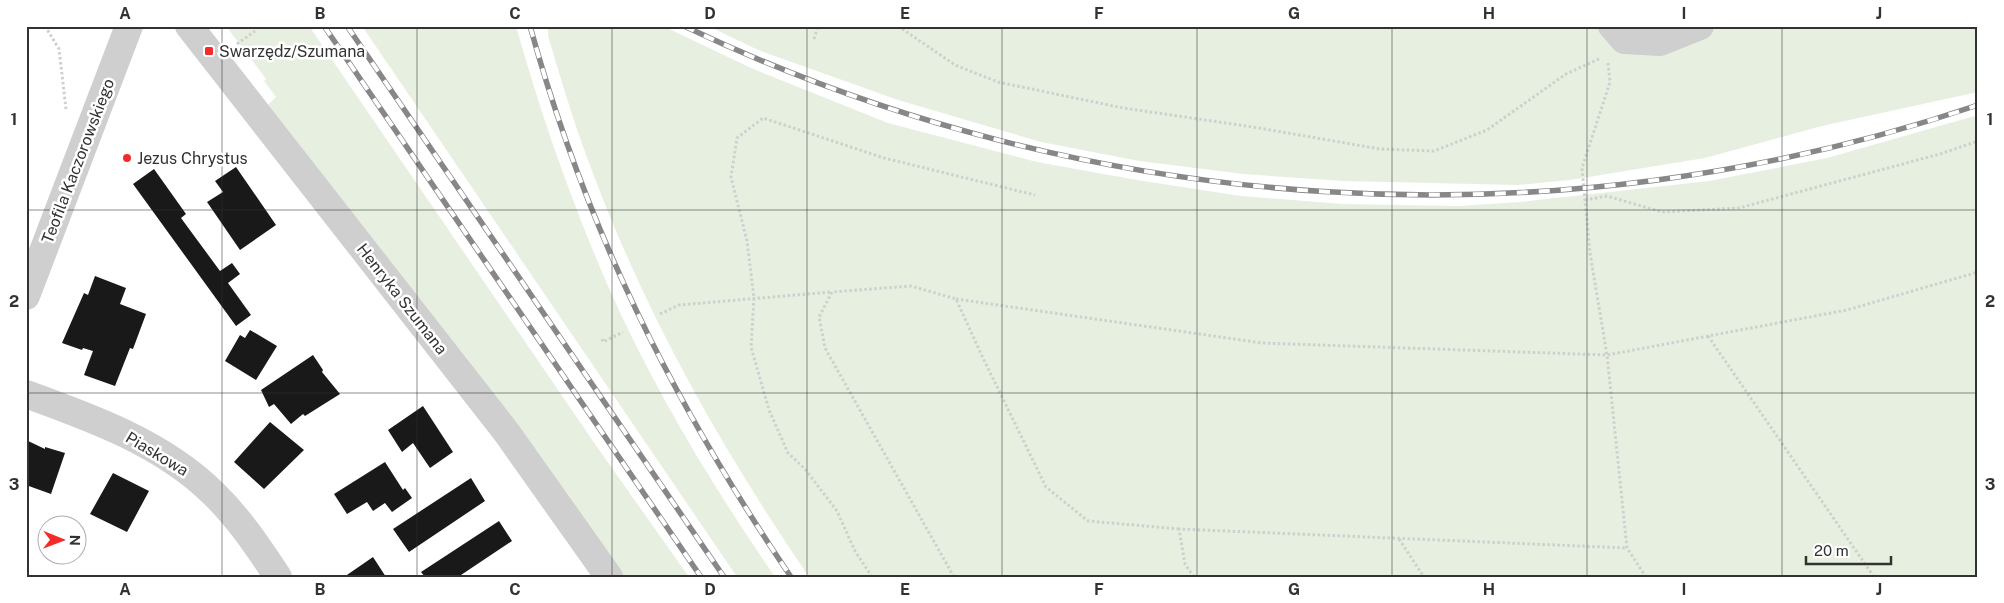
<svg xmlns="http://www.w3.org/2000/svg" width="2004" height="603" viewBox="0 0 2004 603" font-family="'Public Sans',sans-serif">
	<rect width="100%" height="100%" fill="#fff"/>
	<!-- green -->
	<path fill="#e7f0e0" d="M 226,26 L 309,26 L 595,444 L 689,577 L 624,577 C 513,414 389,260 268,105 L 276,97 L 264,81 L 266,79 Z
		M 362,26 L 516,26 C 541,115 571,201 608,286 C 653,388 712,485 775,577 L 737,577 Z
		M 548,26 L 663,26 L 751,68 L 888,123 L 1037,162 L 1137,180 L 1241,196 L 1344,204 L 1459,206 L 1519,202 L 1709,181 L 1827,158 L 1978,115 L 1978,577 L 809,577 C 723,451 648,319 594,176 C 576,130 562,83 548,36 Z
		M 708,26 L 1978,26 L 1978,92 L 1822,126 L 1705,158 L 1570,180 L 1518,185 L 1343,181 L 1243,174 L 1139,161 L 1041,142 L 898,100 L 758,50 Z"/>
	<!-- building -->
	<path fill="#191919" d="M 236,167 L 276,225 L 240,250 L 207,202 L 223,192 L 215,181 Z
		M 154,169 L 186,214 L 181,218 L 220,271 L 232,263 L 240,274 L 228,283 L 251,315 L 236,326 L 133,184 Z
		M 95,276 L 126,288 L 120,304 L 146,314 L 133,349 L 130,348 L 115,386 L 84,375 L 93,351 L 83,348 L 82,350 L 62,343 L 84,293 L 88,295 Z
		M 250,330 L 277,346 L 256,380 L 225,361 L 240,335 L 245,338 Z
		M 313,355 L 323,370 L 322,372 L 340,394 L 305,416 L 303,414 L 291,424 L 274,404 L 269,407 L 261,390 Z
		M 423,406 L 453,452 L 430,468 L 413,443 L 402,452 L 388,430 Z
		M 270,422 L 304,450 L 264,489 L 234,462 Z
		M 26,440 L 45,449 L 45,447 L 65,453 L 51,494 L 26,485 Z
		M 385,462 L 403,490 L 405,488 L 412,498 L 392,512 L 385,503 L 373,511 L 367,502 L 347,514 L 334,494 Z
		M 113,473 L 149,491 L 127,532 L 90,514 Z
		M 471,478 L 485,501 L 409,552 L 393,529 Z
		M 499,521 L 512,541 L 458,577 L 425,577 L 421,572 Z
		M 373,557 L 386,577 L 344,577 Z"/>
	<g fill="none" stroke-linecap="round" stroke-linejoin="round">
		<!-- path -->
		<path stroke="#cfcfcf" stroke-width="3" stroke-dasharray="2.5 2.5" stroke-linecap="butt" d="M 45,26 L 59,49 L 66,109
			M 898,26 L 955,65 L 998,82 L 1123,108 L 1253,127 L 1380,149 L 1434,151 L 1487,130 L 1566,74 L 1601,58
			M 814,39 L 818,26
			M 237,44 L 255,31
			M 1608,63 L 1610,82 L 1582,168 L 1590,253 L 1607,355 L 1627,548 L 1646,577
			M 1585,200 L 1607,196 L 1662,212 L 1739,208 L 1940,154 L 1978,141
			M 956,299 L 1262,343 L 1607,355 L 1847,310 L 1978,272
			M 660,314 L 679,305 L 831,292
			M 1708,336 L 1874,577
			M 602,339 L 603,342 L 623,332
			M 1399,539 L 1424,577
			M 872,577 L 855,551 L 837,511 L 805,469 L 788,453 L 769,410 L 751,347 L 754,298 L 747,241 L 731,177 L 737,138 L 763,118 L 884,158 L 1035,195
			M 954,577 L 825,348 L 819,317 L 832,292 L 911,286 L 956,299 L 982,356 L 1046,487 L 1088,521 L 1179,529
			M 1194,577 L 1185,564 L 1179,529 L 1627,548"/>
		<!-- minor -->
		<path stroke="#cfcfcf" stroke-width="28" d="M 189,26 L 507,433 L 609,577
			M 1612,26 L 1624,40 L 1660,42 L 1700,26
			M 26,296 L 129,26
			M 26,394 C 92,418 162,443 213,493 C 239,518 258,547 278,577"/>
		<!-- rail casing -->
		<g stroke="#878787" stroke-width="5.5">
			<path id="rail" d="M 324,26 L 701,577
				M 347,26 L 724,577
				M 530,26 C 586,229 673,403 791,577
				M 684,26 C 1087,218 1554,249 1978,105"/>
		</g>
		<!-- rail -->
		<use href="#rail" stroke="#fff" stroke-width="4" stroke-dasharray="11" stroke-linecap="butt"/>
	</g>
	<!-- grid -->
	<path fill="none" stroke="#323232" stroke-width="1" stroke-opacity="0.55" d="M 222,26 L 222,577M 417,26 L 417,577M 612,26 L 612,577M 807,26 L 807,577M 1002,26 L 1002,577M 1197,26 L 1197,577M 1392,26 L 1392,577M 1587,26 L 1587,577M 1782,26 L 1782,577M 26,210 L 1978,210M 26,393 L 1978,393"/>
	<!-- markers -->
	<g fill="#f52b29" stroke="#fff" stroke-width="2">
		<rect x="204" y="46" width="10" height="10" rx="2.5"/>
		<circle cx="127" cy="158" r="5"/>
	</g>
	<g text-anchor="middle" dominant-baseline="central" stroke-width="5" stroke-linejoin="round" paint-order="stroke">
		<!-- poi labels -->
		<g font-size="16" fill="#323232" stroke="#fff" text-anchor="start">
			<text x="219" y="51">Swarzędz/Szumana</text>
			<text x="137" y="158">Jezus Chrystus</text>
		</g>
		<!-- street labels -->
		<g font-size="16" fill="#323232" stroke="#fff">
			<text transform="translate(78 161) rotate(-69)">Teofila Kaczorowskiego</text>
			<text transform="translate(402 299) rotate(52)">Henryka Szumana</text>
			<text transform="translate(157 454) rotate(31)">Piaskowa</text>
		</g>
	</g>
	<!-- border -->
	<rect width="2004" height="603" fill="none" stroke="#ffffff" stroke-width="55"/>
	<!-- north arrow -->
	<g transform="translate(62 540) rotate(91)"><circle r="24" fill="#ffffff" stroke="#adadad"/>
	<path d="M0-4L9 19L0 12L-9 19Z" fill="#f52b29"/>
	<text y="-8" font-size="14" font-weight="bold" text-anchor="middle" fill="#323232">N</text>
	</g>
	<!-- scale -->
	<path d="M1806 556v8h85v-8" fill="none" stroke="#323232" stroke-width="2.5"/>
	<text x="1814" y="556" font-size="15" fill="#323232" stroke="#ffffff" stroke-width="4" paint-order="stroke">20 m</text>
	<rect x="28" y="28" width="1948" height="548" fill="none" stroke="#323232" stroke-width="2"/>
	<g font-size="16" text-anchor="middle" font-weight="bold" fill="#323232">
		<text x="125" y="19">A</text>
		<text x="320" y="19">B</text>
		<text x="515" y="19">C</text>
		<text x="710" y="19">D</text>
		<text x="905" y="19">E</text>
		<text x="1099" y="19">F</text>
		<text x="1294" y="19">G</text>
		<text x="1489" y="19">H</text>
		<text x="1684" y="19">I</text>
		<text x="1879" y="19">J</text>
		<text x="14" y="125">1</text>
		<text x="1990" y="125">1</text>
		<text x="14" y="307">2</text>
		<text x="1990" y="307">2</text>
		<text x="14" y="490">3</text>
		<text x="1990" y="490">3</text>
		<text x="125" y="595">A</text>
		<text x="320" y="595">B</text>
		<text x="515" y="595">C</text>
		<text x="710" y="595">D</text>
		<text x="905" y="595">E</text>
		<text x="1099" y="595">F</text>
		<text x="1294" y="595">G</text>
		<text x="1489" y="595">H</text>
		<text x="1684" y="595">I</text>
		<text x="1879" y="595">J</text>
	</g>
</svg>
